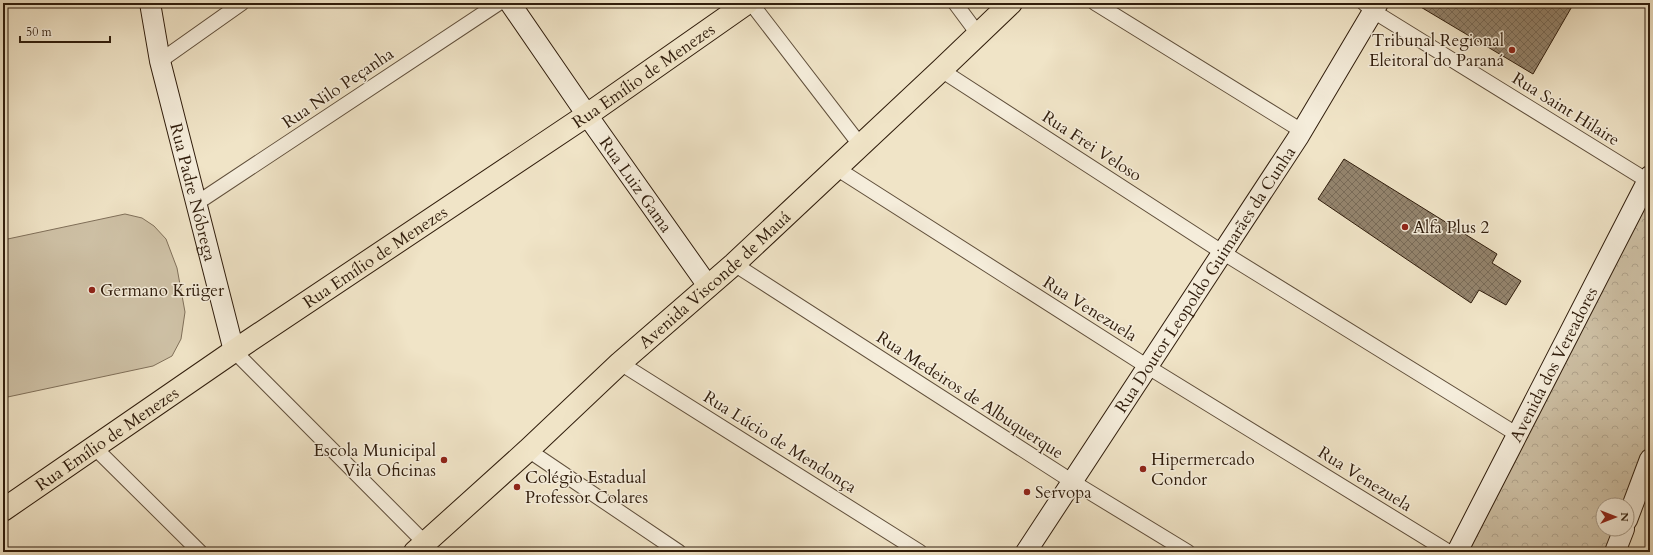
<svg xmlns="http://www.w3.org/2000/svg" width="1653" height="555" viewBox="0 0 1653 555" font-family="Cardo,serif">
	<defs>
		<pattern id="park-crowns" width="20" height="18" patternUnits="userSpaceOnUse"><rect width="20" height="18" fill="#cfc2a7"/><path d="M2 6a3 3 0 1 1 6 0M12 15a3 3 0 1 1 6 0" fill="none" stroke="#b2a68f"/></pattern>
		<pattern id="building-cross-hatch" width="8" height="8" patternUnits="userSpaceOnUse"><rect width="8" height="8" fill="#94846d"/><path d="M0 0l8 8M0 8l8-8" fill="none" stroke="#796b58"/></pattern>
	</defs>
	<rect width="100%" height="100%" fill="#f0e4c7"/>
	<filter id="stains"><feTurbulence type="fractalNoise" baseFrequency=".005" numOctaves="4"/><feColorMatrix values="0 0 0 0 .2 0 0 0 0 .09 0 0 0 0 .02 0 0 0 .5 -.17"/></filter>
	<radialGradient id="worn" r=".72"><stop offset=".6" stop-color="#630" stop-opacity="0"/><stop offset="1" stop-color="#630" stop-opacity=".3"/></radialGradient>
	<!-- grass -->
	<path fill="#cfc2a7" stroke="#80705a" d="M 125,214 L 142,218 L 154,226 L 166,239 L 177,268 L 185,312 L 181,339 L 172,356 L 153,366 L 3,398 L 3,240 Z"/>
	<!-- park -->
	<path fill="url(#park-crowns)" stroke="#80705a" d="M 1650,196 L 1650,447 L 1627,509 L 1627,505 L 1603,505 L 1603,529 L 1620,529 L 1611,552 L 1460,552 Z"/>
	<!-- building -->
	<path fill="url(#building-cross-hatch)" stroke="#301d0c" d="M 1414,3 L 1574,3 L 1533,74 Z
		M 1344,159 L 1497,254 L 1492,263 L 1521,281 L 1506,305 L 1479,290 L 1471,303 L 1318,199 Z"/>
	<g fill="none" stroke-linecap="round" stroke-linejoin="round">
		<!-- street casing -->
		<g stroke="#604f3b" stroke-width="16">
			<path id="street" d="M 751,3 L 861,146
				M 955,3 L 978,34
				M 1095,3 L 1302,131
				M 1364,3 L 1373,11 L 1648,181
				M 160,61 L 242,3
				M 941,70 L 1222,252 L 1518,435
				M 836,168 L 1148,367 L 1449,552
				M 197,203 L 499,3
				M 734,264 L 1073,482 L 1188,552
				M 234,351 L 425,543
				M 620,363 L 920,552
				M 94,447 L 200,552
				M 528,450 L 679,552"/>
		</g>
		<!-- secondary casing -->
		<g stroke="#301d0c" stroke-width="22">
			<g id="secondary">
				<path id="s1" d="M 150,3 L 160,61 L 234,351"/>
				<path id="s2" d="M 510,3 L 587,115 L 708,286"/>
				<path d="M 1627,520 L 1650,459"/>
				<path id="s3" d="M 1026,552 L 1299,136 L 1378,3"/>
				<path id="s4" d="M 1457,552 L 1650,176"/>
				<path d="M 1615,552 L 1624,529"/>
			</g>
		</g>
		<!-- primary casing -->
		<g stroke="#301d0c" stroke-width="24">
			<g id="primary">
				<path id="s5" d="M 3,510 L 234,351 L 587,115 L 747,3"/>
				<path id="s6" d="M 415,552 L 528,450 L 620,363 L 734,264 L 941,70 L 1011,3"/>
			</g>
		</g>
		<!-- street -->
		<use href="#street" stroke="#f5eddb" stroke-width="14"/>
		<!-- secondary -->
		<use href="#secondary" stroke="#f5eddb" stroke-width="20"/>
		<!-- primary -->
		<use href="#primary" stroke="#f0e4c7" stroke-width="22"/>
	</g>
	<!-- markers -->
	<g fill="#8f2418" stroke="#f5eddb" stroke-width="1.5">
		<circle cx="1512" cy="50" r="4"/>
		<circle cx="1405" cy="227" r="4"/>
		<circle cx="92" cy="290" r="4"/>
		<circle cx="444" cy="460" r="4"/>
		<circle cx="1143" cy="469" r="4"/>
		<circle cx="517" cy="487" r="4"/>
		<circle cx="1027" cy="492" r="4"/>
	</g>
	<g text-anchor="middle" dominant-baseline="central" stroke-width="3" stroke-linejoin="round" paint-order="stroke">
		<!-- poi labels -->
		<g font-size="17" fill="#301d0c" stroke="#f5eddb" text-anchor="start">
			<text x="1504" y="40" text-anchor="end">Tribunal Regional<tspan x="1504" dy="20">Eleitoral do Paraná</tspan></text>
			<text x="1413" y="227">Alfa Plus 2</text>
			<text x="100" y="290">Germano Krüger</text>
			<text x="436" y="450" text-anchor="end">Escola Municipal<tspan x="436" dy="20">Vila Oficinas</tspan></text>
			<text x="1151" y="459">Hipermercado<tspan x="1151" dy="20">Condor</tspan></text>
			<text x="525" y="477">Colégio Estadual<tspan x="525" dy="20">Professor Colares</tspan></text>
			<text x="1035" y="492">Servopa</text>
		</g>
		<!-- street labels -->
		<g font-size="17" fill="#301d0c" stroke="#f5eddb">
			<text stroke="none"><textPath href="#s5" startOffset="774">Rua Emílio de Menezes</textPath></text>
			<text transform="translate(338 88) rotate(-34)">Rua Nilo Peçanha</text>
			<text transform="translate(1566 109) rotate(32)">Rua Saint Hilaire</text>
			<text transform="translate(1092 146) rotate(33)">Rua Frei Veloso</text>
			<text stroke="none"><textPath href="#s2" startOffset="221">Rua Luiz Gama</textPath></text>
			<text stroke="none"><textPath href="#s1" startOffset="194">Rua Padre Nóbrega</textPath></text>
			<text stroke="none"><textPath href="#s5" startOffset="450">Rua Emílio de Menezes</textPath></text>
			<text stroke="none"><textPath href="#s6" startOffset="405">Avenida Visconde de Mauá</textPath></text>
			<text stroke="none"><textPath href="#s3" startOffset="326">Rua Doutor Leopoldo Guimarães da Cunha</textPath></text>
			<text transform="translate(1090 309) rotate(32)">Rua Venezuela</text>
			<text stroke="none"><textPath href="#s4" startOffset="211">Avenida dos Vereadores</textPath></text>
			<text transform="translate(970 395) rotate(33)">Rua Medeiros de Albuquerque</text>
			<text stroke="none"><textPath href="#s5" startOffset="126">Rua Emílio de Menezes</textPath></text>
			<text transform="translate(780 442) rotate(32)">Rua Lúcio de Mendonça</text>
			<text transform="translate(1365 479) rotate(32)">Rua Venezuela</text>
		</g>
	</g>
	<!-- margin -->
	<rect width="1653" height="555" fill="none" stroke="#f0e4c7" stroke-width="16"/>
	<rect x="4" y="4" width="1645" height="547" fill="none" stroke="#301d0c" stroke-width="2"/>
	<rect x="8" y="8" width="1637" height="539" fill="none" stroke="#301d0c"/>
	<!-- north arrow -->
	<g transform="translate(1615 517) rotate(90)"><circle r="19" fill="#f5eddb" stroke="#a69a88"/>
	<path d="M0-3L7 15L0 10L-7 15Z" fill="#8f2418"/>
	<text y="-6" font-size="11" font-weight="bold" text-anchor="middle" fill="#301d0c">N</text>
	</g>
	<!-- scale -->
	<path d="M20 36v6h90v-6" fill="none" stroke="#301d0c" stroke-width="2"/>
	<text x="26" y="36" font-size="12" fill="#301d0c" stroke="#f5eddb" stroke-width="3" paint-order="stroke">50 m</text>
	<rect width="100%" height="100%" filter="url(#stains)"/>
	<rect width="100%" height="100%" fill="url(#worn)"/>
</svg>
